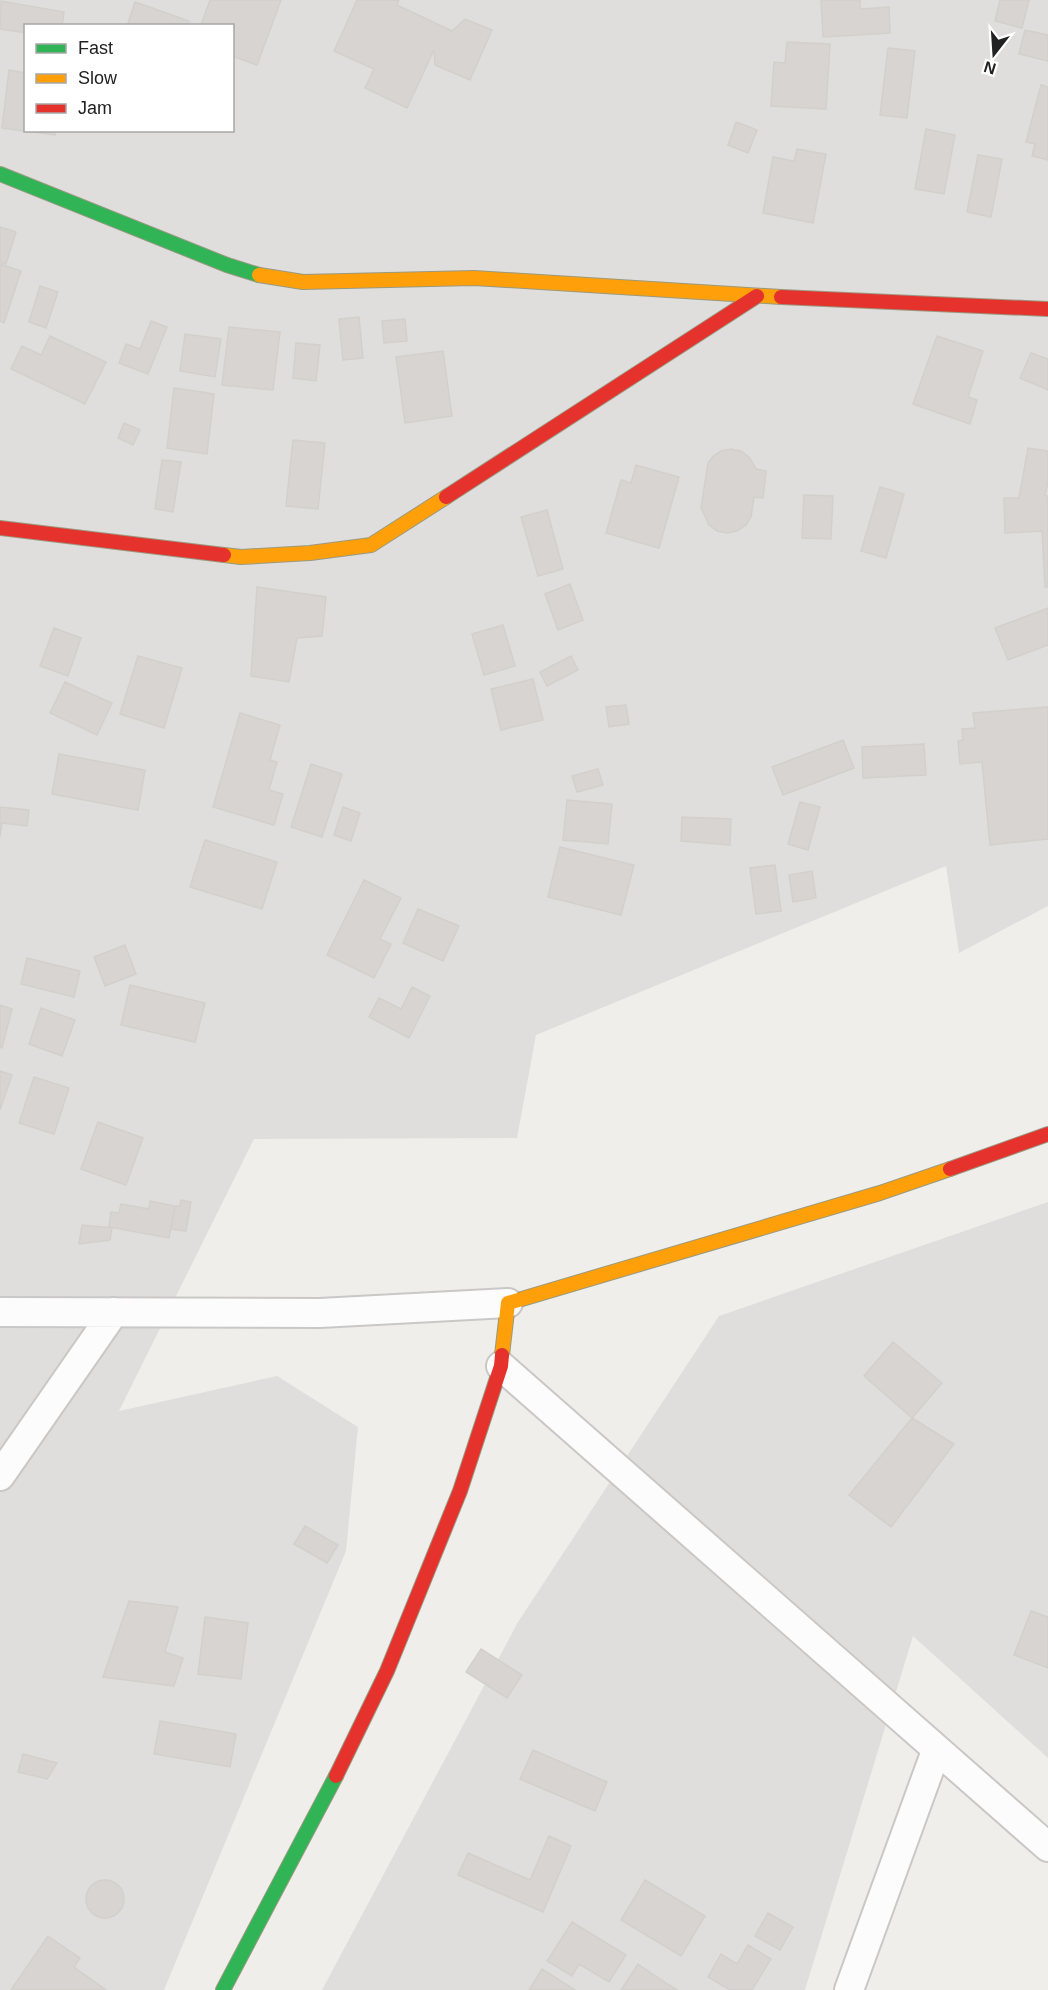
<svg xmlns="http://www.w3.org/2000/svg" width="1048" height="1990" viewBox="0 0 1048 1990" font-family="Helvetica,sans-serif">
	<rect width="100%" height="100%" fill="#f0eeeb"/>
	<!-- residential -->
	<path fill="#dfdedc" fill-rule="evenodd" d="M 0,0 L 1048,0 L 1048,906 L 959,953 L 946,866 L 536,1035 L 517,1138 L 254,1139 L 119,1411 L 277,1376 L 358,1427 L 346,1551 L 164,1990 L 0,1990 ZM 26,26 L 232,26 L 232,130 L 26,130 Z
		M 1048,1202 L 1048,1758 L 913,1636 L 805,1990 L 322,1990 L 518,1622 L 719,1316 Z"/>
	<!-- building -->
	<path fill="#d7d4d2" stroke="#d3d0cc" stroke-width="1.5" d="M 210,0 L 281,0 L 257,65 L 232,56 L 232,26 L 201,25 Z
		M 357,0 L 399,0 L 397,5 L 452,31 L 465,19 L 492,30 L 470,80 L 435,65 L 434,50 L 407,108 L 365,88 L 374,69 L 334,51 Z
		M 821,0 L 860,0 L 860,9 L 889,7 L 890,33 L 823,37 Z
		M 1000,0 L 1029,0 L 1022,28 L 995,21 Z
		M 1,1 L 64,12 L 62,26 L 26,26 L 26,33 L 0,29 Z
		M 135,2 L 189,21 L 188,26 L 127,26 Z
		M 1025,30 L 1048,35 L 1048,61 L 1019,54 Z
		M 787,42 L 830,44 L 826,109 L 771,106 L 774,62 L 785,63 Z
		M 888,48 L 915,51 L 907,118 L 880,115 Z
		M 9,70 L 26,73 L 26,130 L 56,130 L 55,135 L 2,128 Z
		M 1041,85 L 1048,87 L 1048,160 L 1032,156 L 1035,144 L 1026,142 Z
		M 736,122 L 757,130 L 748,153 L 728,145 Z
		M 926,129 L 955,135 L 944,194 L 915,189 Z
		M 797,149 L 826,154 L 813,223 L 763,213 L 773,157 L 794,161 Z
		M 978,155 L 1002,159 L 991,217 L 967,212 Z
		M 0,227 L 16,232 L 6,264 L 0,262 Z
		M 0,264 L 21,271 L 4,323 L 0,321 Z
		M 40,286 L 58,292 L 46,328 L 29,322 Z
		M 359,317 L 363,358 L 343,360 L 339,319 Z
		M 405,319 L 407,341 L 384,343 L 382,321 Z
		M 151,321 L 167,327 L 148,374 L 119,363 L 126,344 L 140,349 Z
		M 229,327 L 280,332 L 273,390 L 222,385 Z
		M 185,334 L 221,339 L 215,377 L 180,371 Z
		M 50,336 L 106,362 L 85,404 L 11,369 L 22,346 L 41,355 Z
		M 937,336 L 983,351 L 968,397 L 977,400 L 970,424 L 913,404 Z
		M 296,343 L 320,345 L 316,381 L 293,378 Z
		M 443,351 L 452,416 L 405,423 L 396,357 Z
		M 1031,353 L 1048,359 L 1048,390 L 1020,378 Z
		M 174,388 L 214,394 L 207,454 L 167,448 Z
		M 124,423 L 140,430 L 133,445 L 118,438 Z
		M 293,440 L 325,443 L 318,509 L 286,506 Z
		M 1028,448 L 1048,451 L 1048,481 L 1045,496 L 1048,496 L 1048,587 L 1045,587 L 1042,531 L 1005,533 L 1004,498 L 1019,498 Z
		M 731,449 L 741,451 L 749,457 L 756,469 L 766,471 L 763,498 L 754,497 L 751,517 L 746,525 L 737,531 L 727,533 L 717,531 L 709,525 L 701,508 L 708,463 L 713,456 L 721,451 Z
		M 162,460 L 181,462 L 173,512 L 155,509 Z
		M 636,465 L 679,477 L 659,548 L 606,533 L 621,480 L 631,483 Z
		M 880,487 L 904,494 L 886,558 L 861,551 Z
		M 804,495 L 833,496 L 831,539 L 802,538 Z
		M 547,510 L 563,569 L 538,576 L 521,517 Z
		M 570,584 L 583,620 L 558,630 L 545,594 Z
		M 257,587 L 326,597 L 322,636 L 297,638 L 289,682 L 251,676 Z
		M 1048,608 L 1048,645 L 1008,660 L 995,628 Z
		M 503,625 L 515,666 L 484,675 L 472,634 Z
		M 54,628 L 81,638 L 68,676 L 40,666 Z
		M 138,656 L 182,668 L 164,728 L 120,714 Z
		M 571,656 L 578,670 L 547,686 L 540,672 Z
		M 533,679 L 543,720 L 501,730 L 491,689 Z
		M 65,682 L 112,703 L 97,735 L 50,713 Z
		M 626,705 L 629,724 L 609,727 L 606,707 Z
		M 1048,707 L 1048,839 L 990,845 L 982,762 L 960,764 L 958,741 L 963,740 L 962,729 L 975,728 L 973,713 Z
		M 240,713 L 280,725 L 270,760 L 277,762 L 269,790 L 283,794 L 274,825 L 213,807 Z
		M 843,740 L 854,768 L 783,795 L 772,767 Z
		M 924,744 L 926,775 L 863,778 L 862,747 Z
		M 59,754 L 145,770 L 138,810 L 52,794 Z
		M 311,764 L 342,774 L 322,837 L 291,827 Z
		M 598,769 L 603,785 L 577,792 L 572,776 Z
		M 567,800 L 612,804 L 608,844 L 563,840 Z
		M 800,802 L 820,807 L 808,850 L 788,844 Z
		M 0,807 L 29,810 L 27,826 L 2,823 L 0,837 Z
		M 343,807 L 360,813 L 351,841 L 334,835 Z
		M 682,817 L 731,819 L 730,845 L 681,841 Z
		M 205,840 L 277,862 L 262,909 L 190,887 Z
		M 560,847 L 634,865 L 621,915 L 548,897 Z
		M 775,865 L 781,911 L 756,914 L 750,868 Z
		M 812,871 L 816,898 L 793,902 L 789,875 Z
		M 364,880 L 401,898 L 380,939 L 391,944 L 374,978 L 327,955 Z
		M 418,909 L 459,926 L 443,961 L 403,943 Z
		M 125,945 L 136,974 L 105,986 L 94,957 Z
		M 27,958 L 80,971 L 74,997 L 21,984 Z
		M 130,985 L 205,1003 L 195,1042 L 121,1025 Z
		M 412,987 L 430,996 L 409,1038 L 369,1017 L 379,998 L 401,1009 Z
		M 0,1005 L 12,1009 L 2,1048 L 0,1047 Z
		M 41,1008 L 75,1020 L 62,1056 L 29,1044 Z
		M 0,1071 L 12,1075 L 0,1110 Z
		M 34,1077 L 69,1088 L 54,1134 L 19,1123 Z
		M 98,1122 L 143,1138 L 126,1185 L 81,1169 Z
		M 181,1200 L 191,1202 L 186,1231 L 171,1229 L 175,1206 L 180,1206 Z
		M 150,1201 L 175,1206 L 169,1238 L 109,1227 L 111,1212 L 119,1213 L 121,1204 L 149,1209 Z
		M 82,1225 L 112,1228 L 110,1240 L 79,1244 Z
		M 893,1342 L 942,1383 L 912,1418 L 864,1376 Z
		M 912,1418 L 954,1444 L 891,1527 L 849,1495 Z
		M 305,1526 L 338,1545 L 327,1563 L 294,1544 Z
		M 129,1601 L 178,1607 L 165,1652 L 183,1658 L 174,1686 L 103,1677 Z
		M 1031,1611 L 1048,1617 L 1048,1668 L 1014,1655 Z
		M 205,1617 L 248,1623 L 241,1679 L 198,1674 Z
		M 481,1649 L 522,1675 L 507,1698 L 466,1672 Z
		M 160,1721 L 236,1734 L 230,1767 L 154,1754 Z
		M 533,1750 L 607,1782 L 595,1811 L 520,1779 Z
		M 23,1754 L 57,1763 L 47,1779 L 18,1772 Z
		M 549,1836 L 571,1846 L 543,1912 L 458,1875 L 468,1853 L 530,1880 Z
		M86 1899a19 19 0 1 1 38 0a19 19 0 1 1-38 0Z
		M 645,1880 L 705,1916 L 681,1956 L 621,1920 Z
		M 768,1913 L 793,1927 L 780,1950 L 755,1936 Z
		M 572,1922 L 626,1955 L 609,1982 L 579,1964 L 572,1976 L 547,1961 Z
		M 48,1936 L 80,1958 L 74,1967 L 106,1990 L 11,1990 Z
		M 748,1945 L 771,1959 L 752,1990 L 730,1990 L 708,1977 L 721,1954 L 737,1964 Z
		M 638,1964 L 666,1983 L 677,1990 L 621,1990 Z
		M 542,1969 L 575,1990 L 529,1990 Z"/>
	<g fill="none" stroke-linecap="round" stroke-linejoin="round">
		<!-- street casing -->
		<g stroke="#c9c8c7" stroke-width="32">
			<path id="street" d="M 0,1312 L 320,1313 L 508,1303
				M 501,1366 L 1048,1847
				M 0,1476 L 114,1312
				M 849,1990 L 936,1751"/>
		</g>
		<!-- fast casing -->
		<g stroke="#999a82" stroke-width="16">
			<path id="fast" d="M 0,174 L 227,265 L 259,275
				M 223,1990 L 336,1776"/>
		</g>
		<!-- slow casing -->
		<g stroke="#999a82" stroke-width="16">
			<path id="slow" d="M 259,275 L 303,282 L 474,278 L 781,297
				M 224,555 L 241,557 L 310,553 L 371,545 L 446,497
				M 502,1355 L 508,1303 L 880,1193 L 950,1169"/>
		</g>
		<!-- jam casing -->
		<g stroke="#999a82" stroke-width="16">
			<path id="jam" d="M 781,297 L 1048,309
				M 446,497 L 757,296
				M 0,528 L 224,555
				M 950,1169 L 1048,1134
				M 336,1776 L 387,1671 L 460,1491 L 501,1366 L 502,1355"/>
		</g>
		<!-- street -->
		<use href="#street" stroke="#fdfcfc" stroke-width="28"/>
		<!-- fast -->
		<use href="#fast" stroke="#30b455" stroke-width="14"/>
		<!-- slow -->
		<use href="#slow" stroke="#ff9f0a" stroke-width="14"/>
		<!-- jam -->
		<use href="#jam" stroke="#e5322d" stroke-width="14"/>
	</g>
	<!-- legend -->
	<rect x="24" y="24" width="210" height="108" fill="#ffffff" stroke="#a7a7a7" stroke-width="1.5"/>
	<rect x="36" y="44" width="30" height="9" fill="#30b455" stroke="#a7a7a7" stroke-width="1.5"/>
	<text x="78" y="54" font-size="18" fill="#222222">Fast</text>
	<rect x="36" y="74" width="30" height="9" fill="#ff9f0a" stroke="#a7a7a7" stroke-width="1.5"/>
	<text x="78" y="84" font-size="18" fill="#222222">Slow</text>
	<rect x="36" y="104" width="30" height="9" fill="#e5322d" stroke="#a7a7a7" stroke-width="1.5"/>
	<text x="78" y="114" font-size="18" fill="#222222">Jam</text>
	<!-- north arrow -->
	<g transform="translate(994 54) rotate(197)" stroke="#ffffff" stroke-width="4.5" paint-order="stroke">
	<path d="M0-4.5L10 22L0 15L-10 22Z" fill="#222222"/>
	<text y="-9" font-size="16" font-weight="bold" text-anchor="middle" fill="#222222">N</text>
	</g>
</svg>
